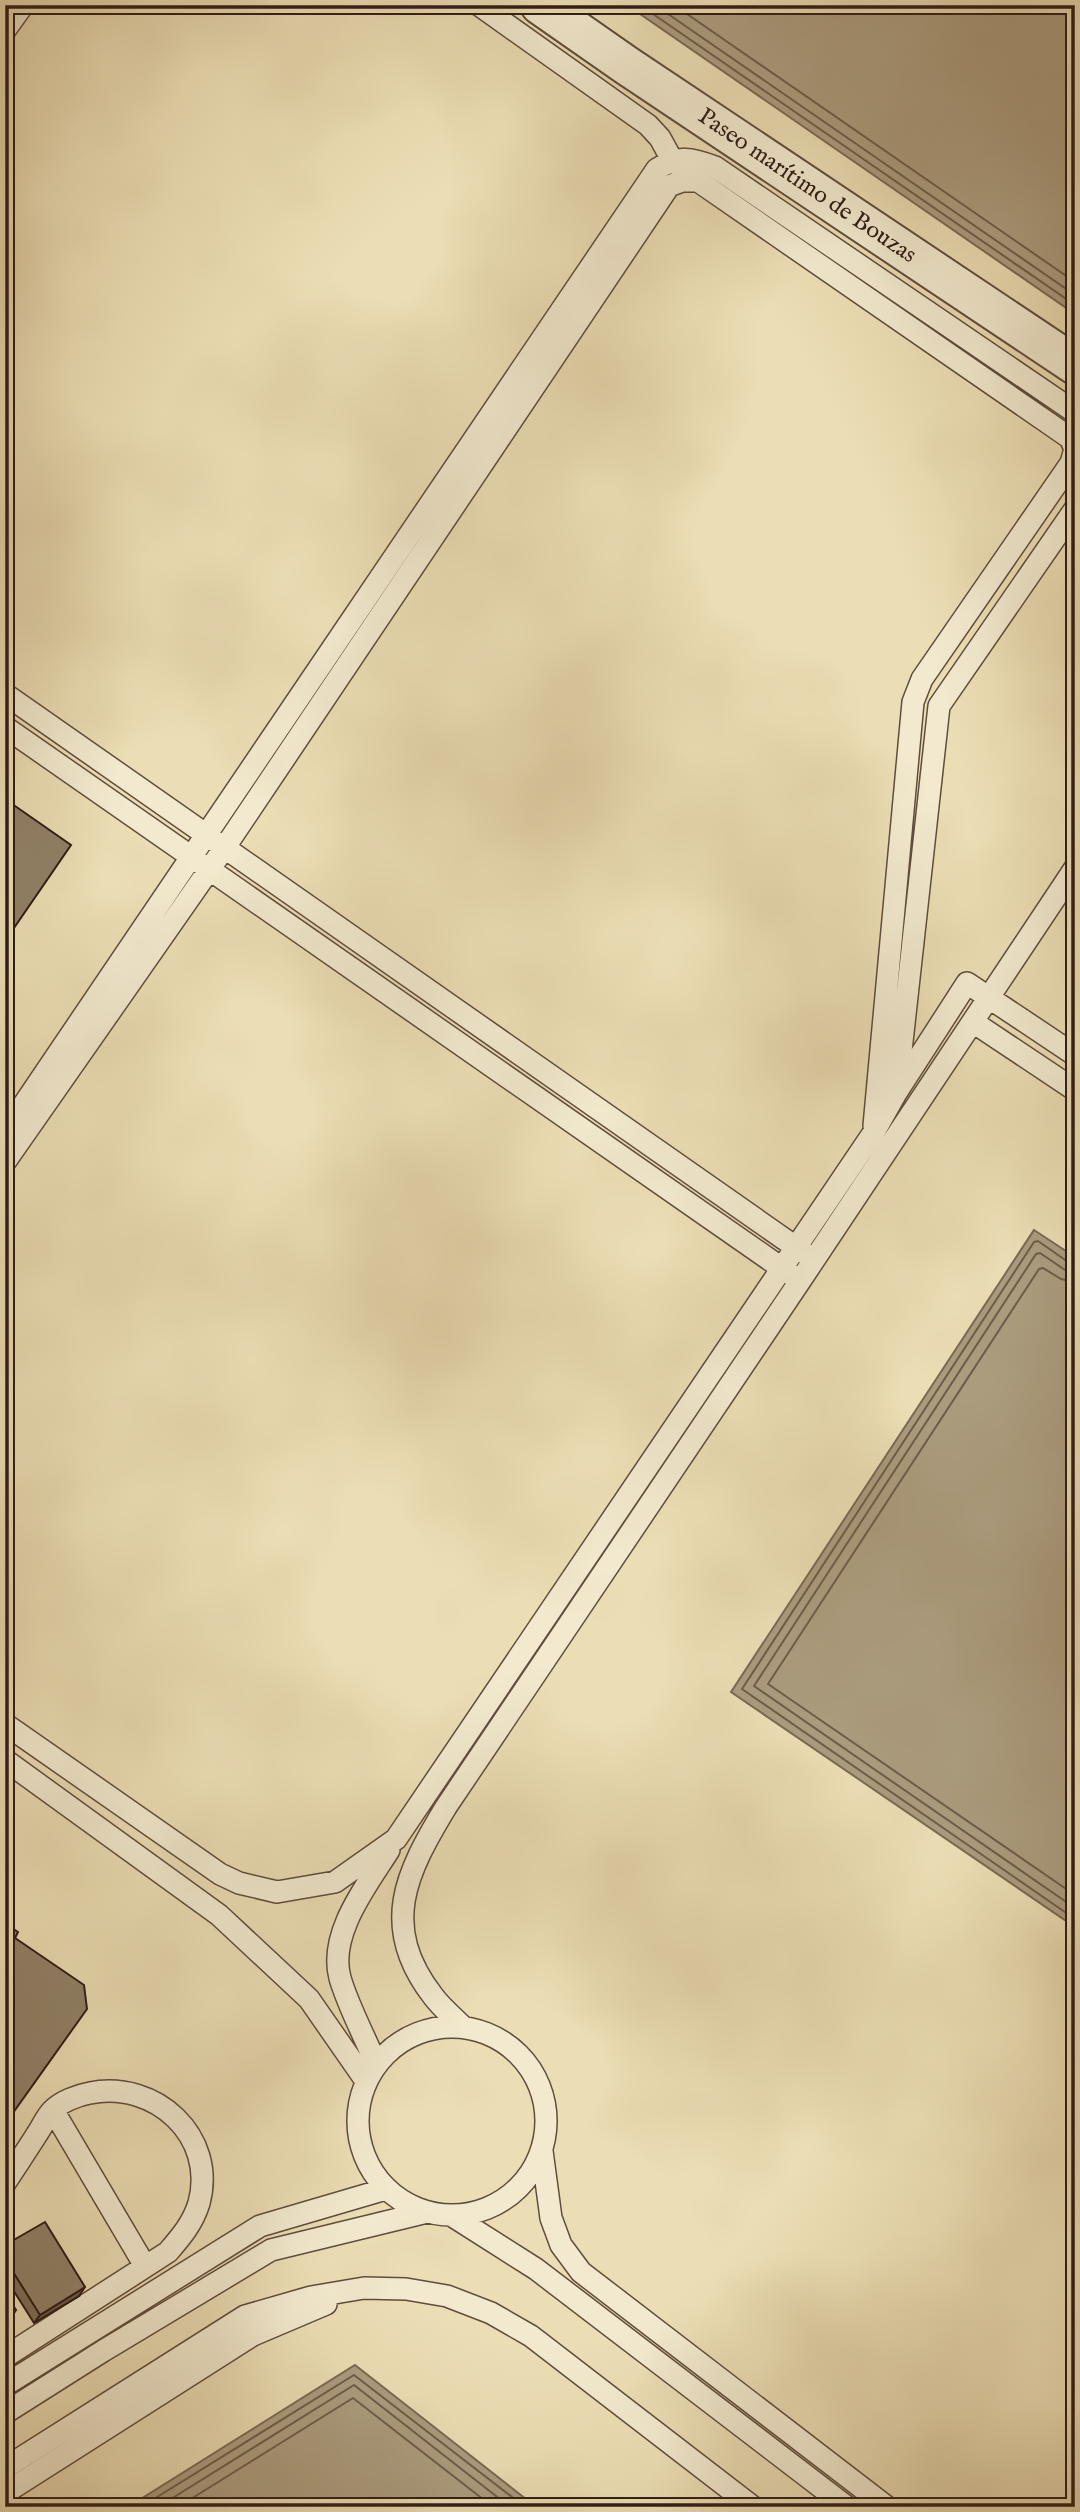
<svg xmlns="http://www.w3.org/2000/svg" width="1080" height="2512" viewBox="0 0 1080 2512" font-family="'IM FELL English',serif">
	<rect width="100%" height="100%" fill="#ebddb4"/>
	<filter id="stains"><feTurbulence type="fractalNoise" baseFrequency=".00286" numOctaves="4"/><feColorMatrix values="0 0 0 0 .2 0 0 0 0 .09 0 0 0 0 .02 0 0 0 .5 -.17"/></filter>
	<radialGradient id="worn" r=".72"><stop offset=".6" stop-color="#630" stop-opacity="0"/><stop offset="1" stop-color="#630" stop-opacity=".3"/></radialGradient>
	<!-- water -->
	<path fill="#ab9c7e" stroke="#7a6954" stroke-width="2" d="M 628,5 L 1075,5 L 1075,314 L 627,5 Z
		M 1034,1230 L 1075,1257 L 1075,1927 L 731,1692 Z
		M 355,2365 L 536,2507 L 128,2507 Z"/>
	<g fill="none" stroke-linecap="round" stroke-linejoin="round">
		<!-- shore -->
		<path stroke="#6e5c4a" stroke-width="2" d="M 640,5 L 1075,305
			M 655,5 L 1075,295
			M 674,5 L 1075,282
			M 1075,1263 L 1068,1262 L 1038,1241 L 1034,1242 L 742,1689 L 1075,1919
			M 1075,1271 L 1065,1270 L 1040,1253 L 1036,1254 L 754,1686 L 1075,1908
			M 1075,1282 L 1061,1279 L 1043,1268 L 1039,1269 L 768,1684 L 1075,1895
			M 141,2507 L 354,2375 L 525,2507
			M 158,2507 L 354,2385 L 510,2507
			M 178,2507 L 353,2398 L 493,2507"/>
		<!-- lane casing -->
		<g stroke="#5f4d3e" stroke-width="24">
			<path id="lane" d="M 479,5 L 648,125 L 660,138 L 672,160 L 698,181 L 1070,438 L 1075,449
				M 5,30 L 23,5
				M 5,694 L 807,1255
				M 5,727 L 793,1276
				M 973,1022 L 1075,1090
				M 897,1087 L 939,706 L 1075,509
				M 874,1126 L 913,702 L 922,679 L 1071,463 L 1075,449
				M 5,1132 L 657,169 C 679,155 692,158 715,167 L 1075,412
				M 5,1162 L 225,847 L 669,186 L 682,181 L 698,181
				M 5,1724 L 220,1874 L 239,1883 L 277,1892 L 335,1882 L 396,1839 L 874,1132 L 896,1093 L 967,983 L 1075,1055
				M 5,1760 L 219,1915 L 309,1999 L 366,2081
				M358 2121a94 94 0 1 1 188 0a94 94 0 1 1-188 0Z
				M 463,2027 C 453,2017 441,2007 433,1996 C 379,1926 406,1873 446,1807 L 800,1281 L 1075,868
				M 376,2064 C 365,2037 348,2006 340,1978 C 328,1934 367,1885 389,1850
				M 53,2110 L 145,2266
				M 542,2151 L 551,2218 L 561,2245 L 581,2272 L 887,2507
				M 5,2183 C 16,2166 27,2150 37,2134 C 42,2127 46,2117 52,2111 C 60,2102 78,2095 90,2093 C 155,2080 217,2136 199,2203 C 193,2223 181,2237 168,2252 L 5,2357
				M 451,2215 L 536,2269 L 847,2507
				M 5,2385 L 260,2226 L 386,2189
				M 5,2413 L 103,2351 L 271,2250 L 427,2212
				M 5,2468 L 245,2316 L 311,2297 L 364,2288 L 406,2289 L 447,2296 L 491,2313 L 531,2336 L 753,2507
				M 5,2493 L 253,2335 L 326,2304"/>
		</g>
		<!-- street casing -->
		<g stroke="#5f4d3e" stroke-width="42">
			<path id="street" d="M 540,5 L 626,65 L 1075,365"/>
		</g>
		<!-- lane -->
		<use href="#lane" stroke="#f2e9ce" stroke-width="21"/>
		<!-- street -->
		<use href="#street" stroke="#f2e9ce" stroke-width="38"/>
	</g>
	<!-- wall -->
	<path fill="#7d6f59" stroke="#301d16" stroke-width="2" d="M 5,2245 L 79,2296 L 34,2323 L 5,2277 Z"/>
	<!-- shaded-wall -->
	<path fill="#665a49" stroke="#301d16" stroke-width="2" d="M 85,2287 L 79,2296 L 34,2323 L 40,2315 Z
		M 16,2310 L 13,2315 L 5,2319 L 5,2317 Z"/>
	<!-- building -->
	<path fill="#918168" stroke="#301d16" stroke-width="2" d="M 5,799 L 71,845 L 5,941 Z
		M 5,1923 L 18,1932 L 15,1938 L 84,1985 L 87,2009 L 5,2124 Z
		M 45,2222 L 85,2287 L 40,2315 L 5,2259 L 5,2245 Z
		M 5,2292 L 16,2310 L 5,2317 Z"/>
	<g text-anchor="middle" dominant-baseline="central" stroke-width="6" stroke-linejoin="round" paint-order="stroke">
		<!-- street labels -->
		<g font-size="24" fill="#301d16" stroke="#f2e9ce">
			<text transform="translate(807 186) rotate(34)">Paseo marítimo de Bouzas</text>
		</g>
	</g>
	<!-- margin -->
	<rect width="1080" height="2512" fill="none" stroke="#ebddb4" stroke-width="28"/>
	<rect x="7" y="7" width="1066" height="2498" fill="none" stroke="#301d16" stroke-width="3.5"/>
	<rect x="14" y="14" width="1052" height="2484" fill="none" stroke="#301d16" stroke-width="2"/>
	<rect width="100%" height="100%" filter="url(#stains)"/>
	<rect width="100%" height="100%" fill="url(#worn)"/>
</svg>
